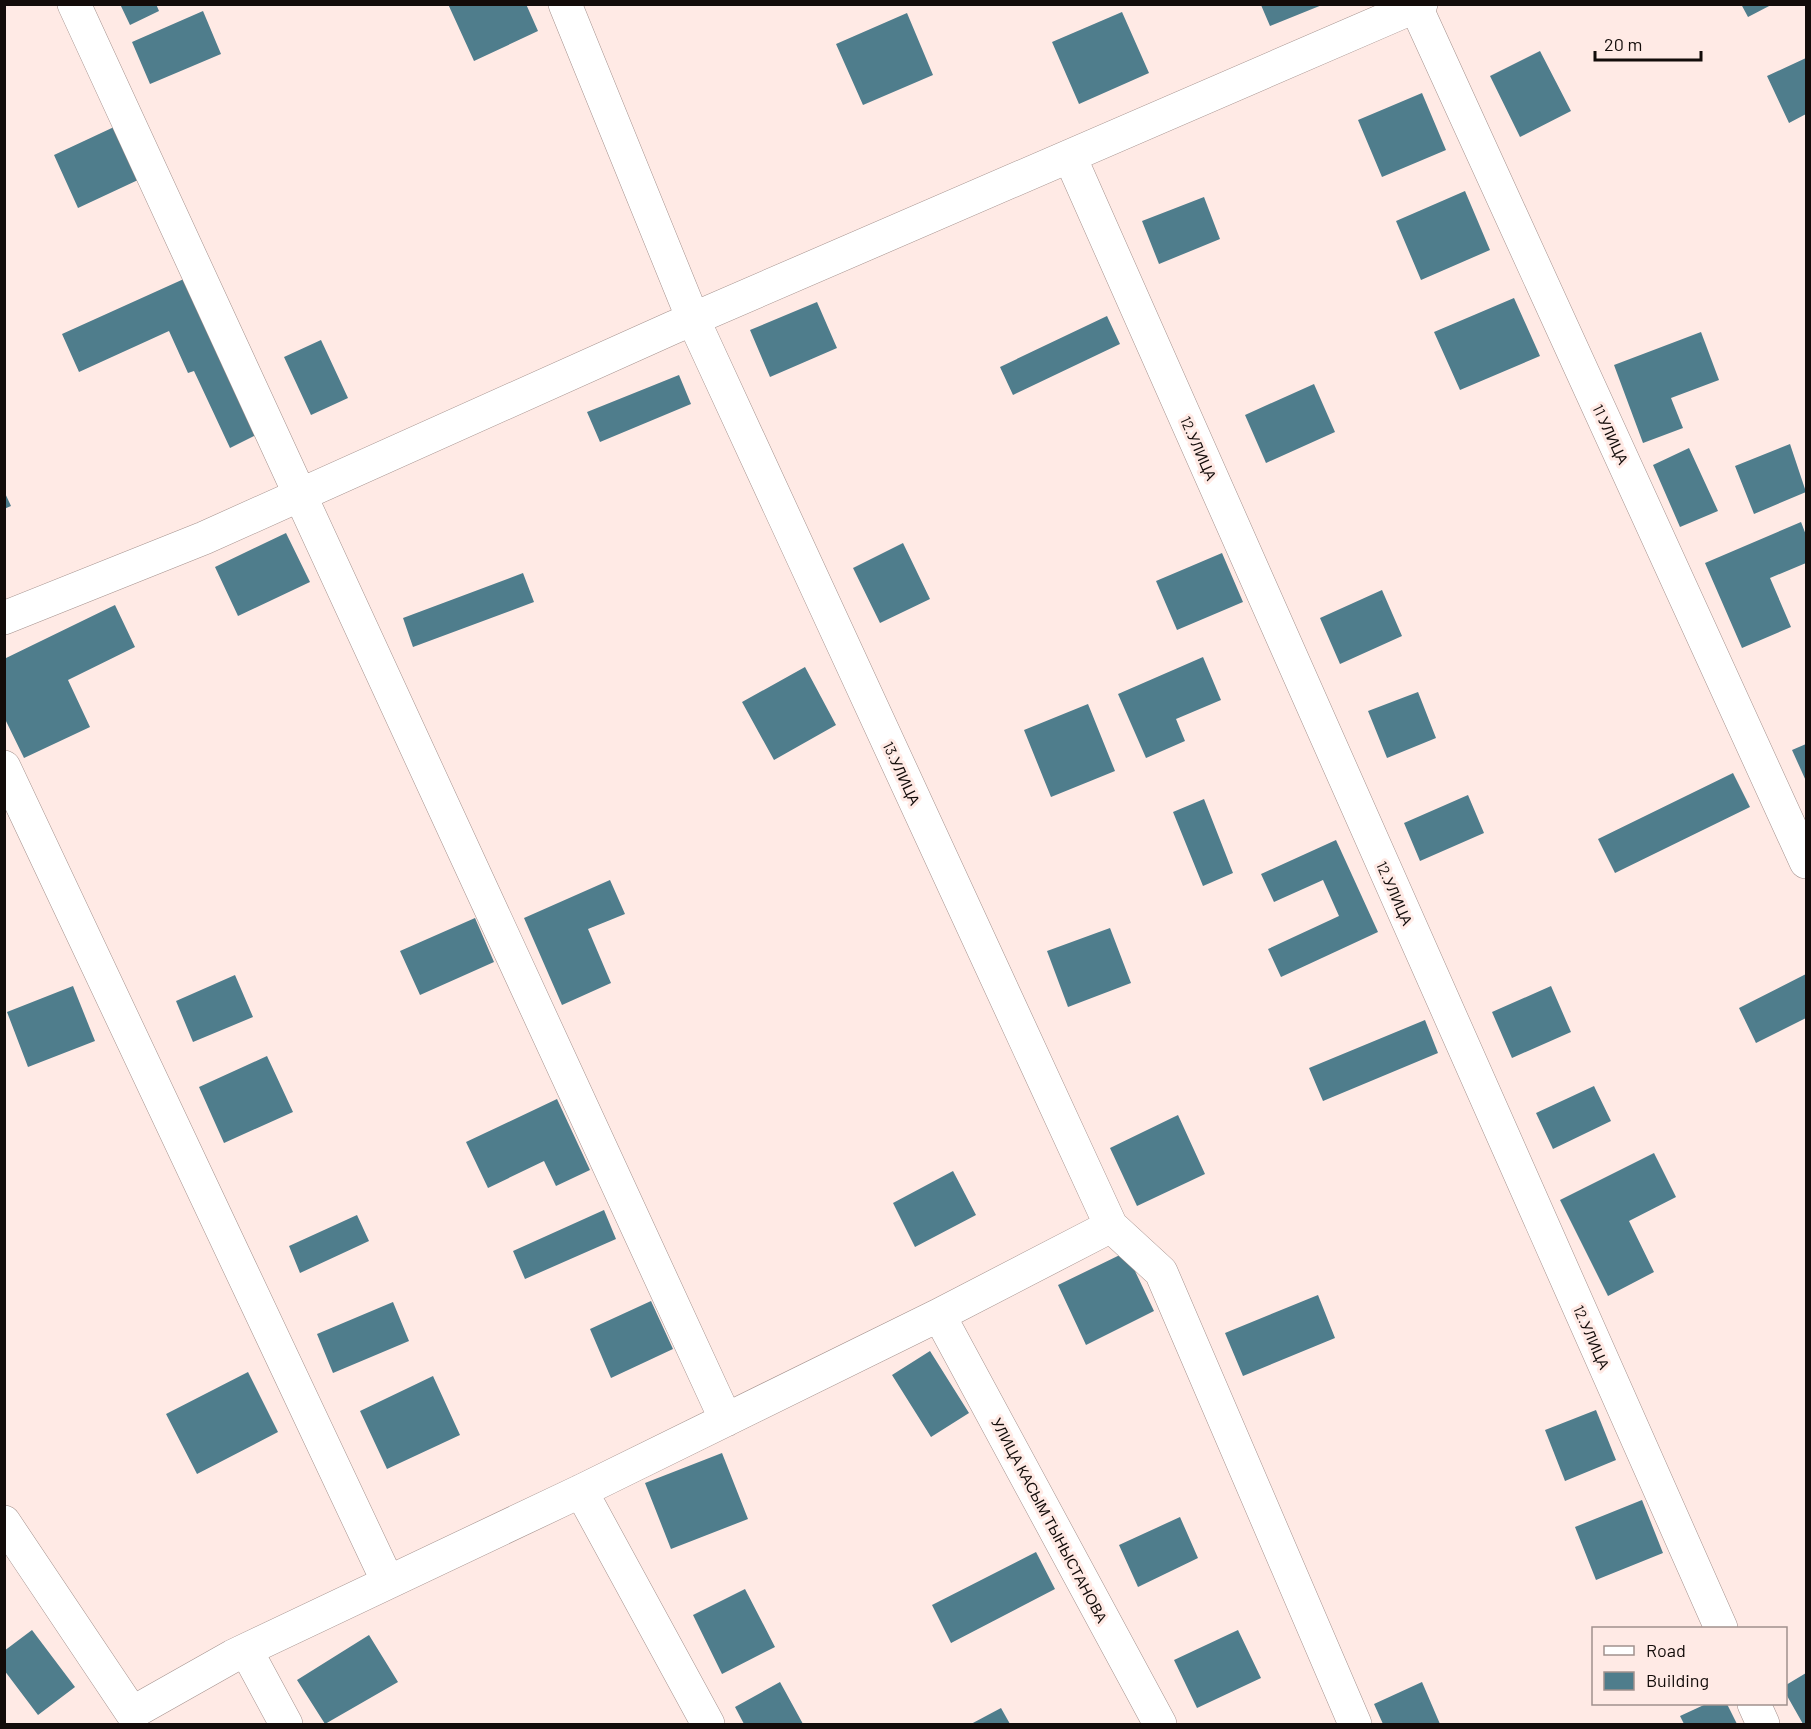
<svg xmlns="http://www.w3.org/2000/svg" width="1811" height="1729" viewBox="0 0 1811 1729" font-family="Barlow,sans-serif">
	<rect width="100%" height="100%" fill="#ffeae5"/>
	<!-- building -->
	<path fill="#4f7d8c" d="M 120,4 L 156,4 L 159,11 L 130,25 Z
		M 448,4 L 526,4 L 538,31 L 474,61 Z
		M 1741,4 L 1773,4 L 1748,17 Z
		M 1261,5 L 1322,5 L 1270,26 Z
		M 203,11 L 221,54 L 150,84 L 132,42 Z
		M 1122,12 L 1149,73 L 1079,104 L 1052,42 Z
		M 907,13 L 933,75 L 863,105 L 836,44 Z
		M 1540,51 L 1571,111 L 1520,137 L 1490,76 Z
		M 1806,58 L 1806,114 L 1789,123 L 1767,76 Z
		M 1422,93 L 1446,150 L 1382,177 L 1358,120 Z
		M 114,127 L 138,180 L 78,208 L 54,155 Z
		M 1465,191 L 1490,250 L 1421,280 L 1396,221 Z
		M 1204,197 L 1220,239 L 1159,264 L 1142,221 Z
		M 186,278 L 258,434 L 230,448 L 194,371 L 188,373 L 169,331 L 79,372 L 62,334 Z
		M 1514,298 L 1540,356 L 1460,390 L 1434,332 Z
		M 817,302 L 837,348 L 770,377 L 750,330 Z
		M 1107,316 L 1120,344 L 1013,395 L 1000,367 Z
		M 1701,332 L 1719,380 L 1671,398 L 1683,428 L 1643,443 L 1614,365 Z
		M 321,340 L 348,398 L 311,415 L 284,357 Z
		M 679,375 L 691,404 L 600,442 L 587,412 Z
		M 1314,384 L 1335,432 L 1266,463 L 1245,415 Z
		M 1790,444 L 1806,492 L 1754,514 L 1735,466 Z
		M 1689,448 L 1718,511 L 1680,527 L 1653,465 Z
		M 4,491 L 11,506 L 4,509 Z
		M 1801,522 L 1806,535 L 1806,563 L 1770,578 L 1791,627 L 1742,648 L 1705,563 Z
		M 286,533 L 310,582 L 238,616 L 215,567 Z
		M 903,543 L 930,599 L 880,623 L 853,568 Z
		M 1222,553 L 1243,602 L 1177,630 L 1156,581 Z
		M 523,573 L 534,602 L 413,647 L 403,618 Z
		M 1382,590 L 1402,636 L 1340,664 L 1320,618 Z
		M 115,605 L 135,647 L 68,680 L 90,727 L 24,758 L 4,717 L 4,659 Z
		M 1203,657 L 1221,700 L 1176,719 L 1185,741 L 1146,758 L 1118,694 Z
		M 805,667 L 836,725 L 774,760 L 742,702 Z
		M 1418,692 L 1436,738 L 1387,758 L 1368,711 Z
		M 1088,704 L 1115,771 L 1051,797 L 1024,730 Z
		M 1806,744 L 1806,781 L 1792,750 Z
		M 1733,773 L 1750,807 L 1615,873 L 1598,839 Z
		M 1468,795 L 1484,833 L 1420,861 L 1404,823 Z
		M 1204,799 L 1233,873 L 1203,886 L 1173,812 Z
		M 1336,840 L 1378,932 L 1281,977 L 1268,949 L 1339,916 L 1323,880 L 1274,902 L 1261,874 Z
		M 610,880 L 625,914 L 588,929 L 611,983 L 562,1005 L 524,918 Z
		M 475,918 L 494,962 L 420,995 L 400,951 Z
		M 1110,928 L 1131,983 L 1068,1007 L 1047,951 Z
		M 1806,974 L 1806,1018 L 1756,1043 L 1739,1008 Z
		M 235,975 L 253,1017 L 193,1042 L 176,1001 Z
		M 73,986 L 95,1041 L 28,1067 L 7,1012 Z
		M 1551,986 L 1571,1032 L 1512,1058 L 1492,1012 Z
		M 1425,1020 L 1438,1053 L 1323,1101 L 1309,1068 Z
		M 267,1056 L 293,1112 L 224,1143 L 199,1087 Z
		M 1594,1086 L 1611,1121 L 1553,1149 L 1536,1113 Z
		M 557,1099 L 590,1170 L 556,1186 L 544,1161 L 488,1188 L 466,1142 Z
		M 1178,1115 L 1205,1174 L 1137,1206 L 1110,1148 Z
		M 1654,1153 L 1676,1197 L 1629,1221 L 1654,1272 L 1608,1296 L 1560,1200 Z
		M 953,1171 L 976,1215 L 915,1247 L 893,1203 Z
		M 604,1210 L 616,1239 L 525,1279 L 513,1251 Z
		M 357,1215 L 369,1241 L 300,1273 L 289,1246 Z
		M 1126,1252 L 1154,1311 L 1086,1345 L 1058,1285 Z
		M 1318,1295 L 1335,1338 L 1243,1376 L 1225,1333 Z
		M 651,1301 L 673,1349 L 611,1378 L 590,1329 Z
		M 393,1302 L 409,1341 L 333,1373 L 317,1334 Z
		M 930,1351 L 969,1413 L 931,1437 L 892,1375 Z
		M 248,1372 L 278,1432 L 197,1474 L 166,1414 Z
		M 433,1376 L 460,1435 L 387,1469 L 360,1411 Z
		M 1596,1410 L 1616,1460 L 1565,1481 L 1545,1430 Z
		M 722,1453 L 748,1519 L 671,1549 L 645,1483 Z
		M 1642,1500 L 1663,1553 L 1596,1580 L 1575,1527 Z
		M 1180,1517 L 1198,1558 L 1138,1587 L 1119,1545 Z
		M 1036,1552 L 1055,1589 L 951,1643 L 932,1605 Z
		M 745,1589 L 775,1647 L 722,1674 L 693,1615 Z
		M 32,1630 L 75,1687 L 38,1715 L 4,1670 L 4,1651 Z
		M 1238,1630 L 1261,1678 L 1197,1708 L 1174,1660 Z
		M 369,1635 L 398,1682 L 325,1724 L 297,1680 Z
		M 1806,1673 L 1806,1724 L 1803,1724 L 1786,1694 L 1786,1685 Z
		M 780,1682 L 803,1724 L 744,1724 L 735,1707 Z
		M 1422,1682 L 1440,1724 L 1383,1724 L 1374,1704 Z
		M 1706,1704 L 1727,1704 L 1737,1724 L 1684,1724 L 1680,1716 Z
		M 1001,1708 L 1010,1724 L 971,1724 Z"/>
	<g fill="none" stroke-linecap="round" stroke-linejoin="round">
		<!-- minor casing -->
		<g stroke="#a4918d" stroke-width="34">
			<path id="minor" d="M 74,4 L 726,1420
				M 565,4 L 693,319 L 1111,1226 L 1161,1272 L 1355,1724
				M 1416,7 L 1806,862
				M 1070,157 L 1721,1628
				M 4,618 L 204,538 L 672,328 L 1421,4
				M 4,767 L 388,1582
				M 939,1315 L 1160,1724
				M 581,1491 L 708,1724
				M 4,1522 L 132,1713 L 233,1656 L 581,1491 L 939,1315 L 1111,1226
				M 246,1650 L 286,1724
				M 1754,1704 L 1763,1724"/>
		</g>
		<!-- minor -->
		<use href="#minor" stroke="#fff" stroke-width="33"/>
	</g>
	<g text-anchor="middle" dominant-baseline="central" stroke-width="6" stroke-linejoin="round" paint-order="stroke">
		<!-- street labels -->
		<g font-size="15" fill="#130c0a" stroke="#ffeae5">
			<text transform="translate(1611 434) rotate(65)">11 УЛИЦА</text>
			<text transform="translate(1199 448) rotate(66)">12.УЛИЦА</text>
			<text transform="translate(902 773) rotate(65)">13.УЛИЦА</text>
			<text transform="translate(1395 893) rotate(66)">12.УЛИЦА</text>
			<text transform="translate(1592 1337) rotate(66)">12.УЛИЦА</text>
			<text transform="translate(1050 1520) rotate(62)">УЛИЦА КАСЫМ ТЫНЫСТАНОВА</text>
		</g>
	</g>
	<!-- border -->
	<rect width="1811" height="1729" fill="none" stroke="#130c0a" stroke-width="12"/>
	<!-- legend -->
	<rect x="1592" y="1627" width="195" height="78" fill="#ffeae5" stroke="#a1918d" stroke-width="1.5"/>
	<rect x="1604" y="1646" width="30" height="9" fill="#ffffff" stroke="#a1918d" stroke-width="1.5"/>
	<text x="1646" y="1657" font-size="18" fill="#130c0a">Road</text>
	<rect x="1604" y="1672" width="30" height="18" fill="#4f7d8c" stroke="#a1918d" stroke-width="1.5"/>
	<text x="1646" y="1687" font-size="18" fill="#130c0a">Building</text>
	<!-- scale -->
	<path d="M1595 51v9h106v-9" fill="none" stroke="#130c0a" stroke-width="3"/>
	<text x="1604" y="51" font-size="18" fill="#130c0a" stroke="#ffeae5" stroke-width="4.5" paint-order="stroke">20 m</text>
</svg>
